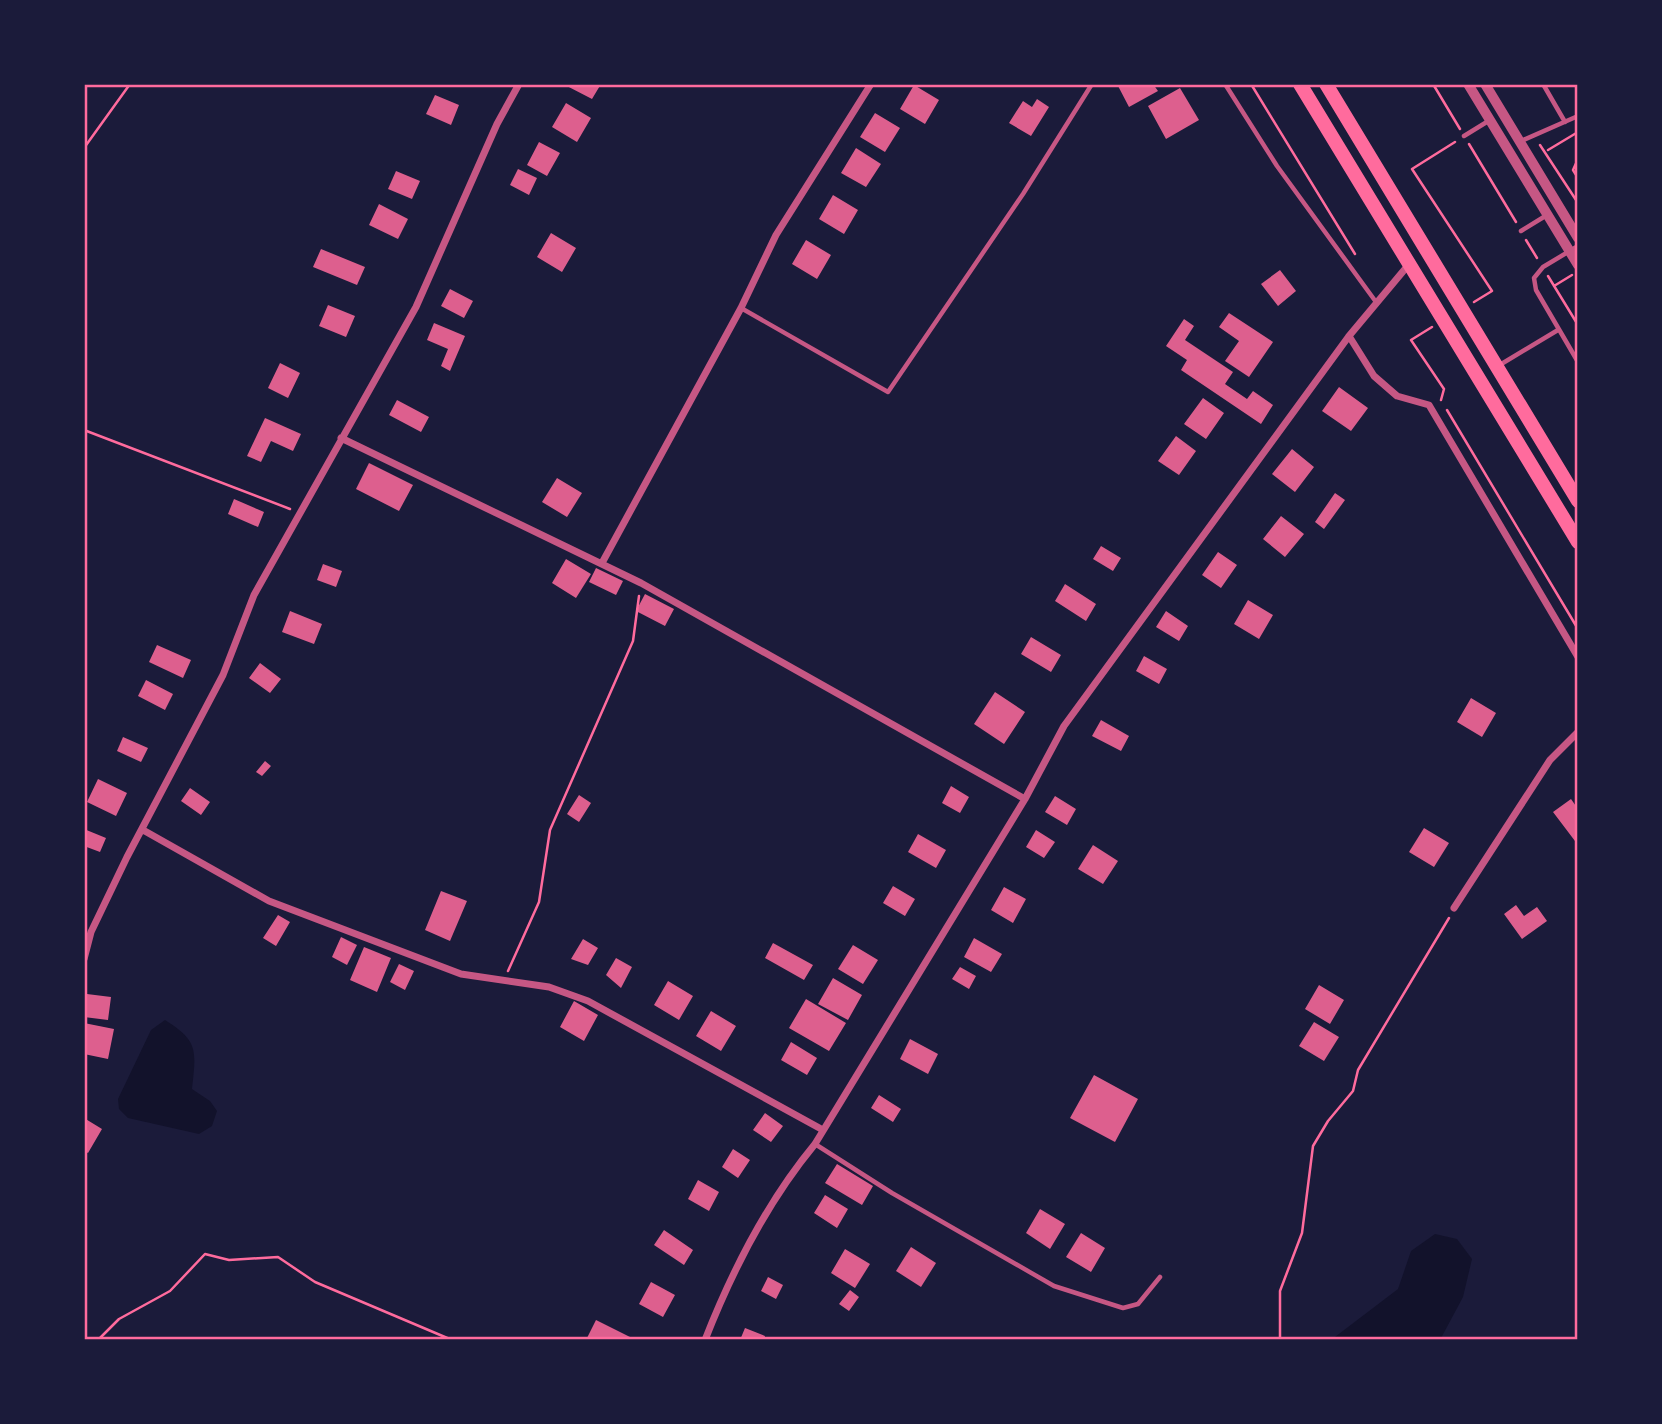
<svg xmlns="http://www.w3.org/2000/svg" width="1662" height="1424" viewBox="0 0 1662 1424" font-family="Ubuntu,sans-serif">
	<rect width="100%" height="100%" fill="#1b1b3a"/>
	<!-- water -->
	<path fill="#12122b" d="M 165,1020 C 199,1041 196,1051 192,1089 L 210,1101 L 217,1111 L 212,1126 L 199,1134 L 128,1118 L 119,1109 L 118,1099 L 151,1030 Z
		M 1435,1234 L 1457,1239 L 1472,1259 L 1463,1297 L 1440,1340 L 1331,1340 L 1398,1289 L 1411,1251 Z"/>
	<!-- building -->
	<path fill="#dd5f8e" d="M 563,84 L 601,84 L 592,99 Z
		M 1117,84 L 1153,84 L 1158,91 L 1129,107 Z
		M 914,85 L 939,100 L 925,124 L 900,109 Z
		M 1180,88 L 1199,120 L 1166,139 L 1148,106 Z
		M 435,95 L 459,105 L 451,125 L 426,114 Z
		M 1037,99 L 1049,107 L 1031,136 L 1009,123 L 1023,101 L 1032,107 Z
		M 566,103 L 591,118 L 577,142 L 552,127 Z
		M 875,113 L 900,128 L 885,152 L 860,137 Z
		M 539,142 L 560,153 L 547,176 L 527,165 Z
		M 856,148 L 881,164 L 866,187 L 841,173 Z
		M 518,169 L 537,178 L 529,195 L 510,185 Z
		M 396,171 L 420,181 L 412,199 L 388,189 Z
		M 833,195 L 858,210 L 844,234 L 819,219 Z
		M 379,204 L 408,219 L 398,239 L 369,225 Z
		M 551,233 L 576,248 L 562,272 L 537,257 Z
		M 806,240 L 831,255 L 817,279 L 792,264 Z
		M 321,249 L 365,267 L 357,285 L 313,267 Z
		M 1280,270 L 1296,291 L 1278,306 L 1261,284 Z
		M 450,289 L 473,301 L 464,318 L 441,306 Z
		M 328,305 L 355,316 L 346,337 L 319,326 Z
		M 1229,313 L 1273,342 L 1249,377 L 1225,361 L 1239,341 L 1219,327 Z
		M 1184,319 L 1194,326 L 1185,340 L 1233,372 L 1225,384 L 1247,399 L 1253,391 L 1273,405 L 1261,424 L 1181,370 L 1187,360 L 1166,346 Z
		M 434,323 L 465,336 L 450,371 L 441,366 L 448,349 L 427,340 Z
		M 280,363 L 300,373 L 288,398 L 268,388 Z
		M 1339,387 L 1368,408 L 1351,431 L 1322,411 Z
		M 1203,398 L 1224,413 L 1206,439 L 1184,424 Z
		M 397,400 L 429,417 L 421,432 L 389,415 Z
		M 265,418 L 301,434 L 293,451 L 271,441 L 261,462 L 247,456 Z
		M 1176,436 L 1196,451 L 1179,475 L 1158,461 Z
		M 1292,449 L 1314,467 L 1295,492 L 1272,474 Z
		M 369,463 L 413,485 L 399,511 L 356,489 Z
		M 557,478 L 582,493 L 567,517 L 542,502 Z
		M 1335,493 L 1345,500 L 1324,529 L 1315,522 Z
		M 234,499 L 264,512 L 258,527 L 228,514 Z
		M 1281,516 L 1304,534 L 1285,557 L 1263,539 Z
		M 1101,546 L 1121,558 L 1113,571 L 1093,559 Z
		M 1218,552 L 1237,565 L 1221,588 L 1202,575 Z
		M 566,559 L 591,574 L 576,598 L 552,583 Z
		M 323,564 L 342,571 L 336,587 L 317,580 Z
		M 596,568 L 623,581 L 616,595 L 589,582 Z
		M 1065,584 L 1096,604 L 1086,621 L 1055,601 Z
		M 645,594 L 674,609 L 665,626 L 636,611 Z
		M 1248,600 L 1273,615 L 1259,639 L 1234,624 Z
		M 290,611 L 322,624 L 314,644 L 282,632 Z
		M 1166,611 L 1188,626 L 1179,641 L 1156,627 Z
		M 1031,637 L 1061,655 L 1051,672 L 1021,654 Z
		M 157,645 L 191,660 L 183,678 L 149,662 Z
		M 1144,656 L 1167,669 L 1159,684 L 1136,671 Z
		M 260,663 L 281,679 L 270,693 L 249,678 Z
		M 146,680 L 173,694 L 165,710 L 138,696 Z
		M 995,692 L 1025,712 L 1004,744 L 974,724 Z
		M 1471,698 L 1496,713 L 1482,737 L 1457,722 Z
		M 1101,720 L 1129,736 L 1121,751 L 1092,736 Z
		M 123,737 L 148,748 L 141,762 L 117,751 Z
		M 265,761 L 271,766 L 262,776 L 256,772 Z
		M 98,779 L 127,793 L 116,816 L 87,802 Z
		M 951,786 L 969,797 L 960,813 L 942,803 Z
		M 190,788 L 210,802 L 201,815 L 181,801 Z
		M 579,795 L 591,803 L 579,822 L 567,814 Z
		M 1055,796 L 1076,809 L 1067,825 L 1045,812 Z
		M 1571,799 L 1578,809 L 1578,845 L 1553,812 Z
		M 1424,828 L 1449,843 L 1434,867 L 1409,852 Z
		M 84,829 L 106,838 L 100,852 L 84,846 Z
		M 1036,830 L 1055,842 L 1044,858 L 1026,847 Z
		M 918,834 L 946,850 L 936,868 L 908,852 Z
		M 1093,845 L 1118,861 L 1103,884 L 1078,869 Z
		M 893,886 L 915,899 L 905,916 L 883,903 Z
		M 1004,887 L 1026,899 L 1013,923 L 991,910 Z
		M 441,891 L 467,901 L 450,941 L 425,930 Z
		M 1516,905 L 1524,916 L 1537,907 L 1547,921 L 1522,939 L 1504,914 Z
		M 278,915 L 290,922 L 276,946 L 263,938 Z
		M 341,937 L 357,945 L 347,965 L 332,957 Z
		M 974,938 L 1002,954 L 991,972 L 964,957 Z
		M 583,939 L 598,948 L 588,965 L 571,959 Z
		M 773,943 L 813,965 L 804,980 L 765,958 Z
		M 853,945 L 878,960 L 863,984 L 838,969 Z
		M 364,947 L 391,958 L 377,992 L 350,980 Z
		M 616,958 L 632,967 L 621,988 L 606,975 Z
		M 399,964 L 414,971 L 405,990 L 390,982 Z
		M 960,967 L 976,976 L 969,989 L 952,979 Z
		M 833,978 L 862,995 L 848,1020 L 818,1004 Z
		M 668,981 L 693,996 L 679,1020 L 654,1005 Z
		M 1319,985 L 1344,1000 L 1330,1024 L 1305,1009 Z
		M 87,994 L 111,997 L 108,1020 L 84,1017 Z
		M 806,999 L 846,1023 L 829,1051 L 789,1028 Z
		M 574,1001 L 598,1015 L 584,1041 L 560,1027 Z
		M 711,1011 L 736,1026 L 721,1051 L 696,1036 Z
		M 1314,1022 L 1339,1037 L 1324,1061 L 1299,1046 Z
		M 84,1023 L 114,1029 L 108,1059 L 84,1054 Z
		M 910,1039 L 938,1054 L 928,1074 L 900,1059 Z
		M 791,1042 L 817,1058 L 807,1075 L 781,1060 Z
		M 1094,1075 L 1138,1099 L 1115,1142 L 1070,1118 Z
		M 879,1095 L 901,1109 L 893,1122 L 871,1108 Z
		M 765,1113 L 783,1126 L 771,1142 L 753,1130 Z
		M 84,1118 L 102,1129 L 88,1153 L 84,1151 Z
		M 733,1149 L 750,1160 L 738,1178 L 722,1167 Z
		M 837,1164 L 873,1186 L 862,1205 L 825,1183 Z
		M 698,1180 L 719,1192 L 709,1211 L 688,1199 Z
		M 825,1195 L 848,1209 L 837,1228 L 814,1213 Z
		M 1040,1209 L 1065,1224 L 1050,1249 L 1026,1233 Z
		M 664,1230 L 693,1250 L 684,1265 L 654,1245 Z
		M 1081,1233 L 1105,1248 L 1091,1272 L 1066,1257 Z
		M 911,1247 L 936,1263 L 921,1287 L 896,1271 Z
		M 845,1249 L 870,1264 L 855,1288 L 831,1273 Z
		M 768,1277 L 783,1285 L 776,1299 L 761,1291 Z
		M 651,1282 L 675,1295 L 663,1317 L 639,1304 Z
		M 850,1290 L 859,1297 L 849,1311 L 839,1304 Z
		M 596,1320 L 636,1340 L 586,1340 Z
		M 745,1328 L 765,1336 L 764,1340 L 740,1340 Z"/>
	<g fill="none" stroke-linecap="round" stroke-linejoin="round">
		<!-- path -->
		<path stroke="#ff6b9d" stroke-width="2.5" d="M 1251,84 L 1355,254
			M 1433,84 L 1460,129
			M 1455,142 L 1412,169 L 1492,291 L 1474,302
			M 1469,144 L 1516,222
			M 1540,145 L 1578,203
			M 84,148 L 130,84
			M 1548,150 L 1578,132
			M 1578,159 L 1573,170 L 1578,178
			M 1526,240 L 1537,258
			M 1548,276 L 1578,325
			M 1554,286 L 1572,275
			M 1432,327 L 1411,340 L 1444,389 L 1441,400
			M 1447,410 L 1578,629
			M 84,430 L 290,509
			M 508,971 L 539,902 L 550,830 L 633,641 L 639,596
			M 98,1340 L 119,1319 L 170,1291 L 205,1254 L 229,1260 L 278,1257 L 315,1282 L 452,1340
			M 1280,1340 L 1280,1291 L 1302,1233 L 1313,1146 L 1328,1121 L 1353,1091 L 1358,1070 L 1449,918"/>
		<!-- service -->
		<path stroke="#c65784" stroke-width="4.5" d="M 1225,84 L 1277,166 L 1376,302
			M 1543,84 L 1565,122
			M 1464,136 L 1490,120
			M 1521,141 L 1578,116
			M 1521,231 L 1547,215
			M 1578,246 L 1543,267 L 1534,278 L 1536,290 L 1578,362
			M 741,308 L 888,392 L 1023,194 L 1092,84
			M 1498,366 L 1558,330
			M 815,1144 L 892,1193 L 1054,1286 L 1123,1308 L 1138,1304 L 1160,1277"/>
		<!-- minor -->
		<path stroke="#c65784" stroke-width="7" d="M 1349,336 L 1374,376 L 1397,396 L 1429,405 L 1578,657
			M 341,438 L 641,583 L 1025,799
			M 602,563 L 741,308 L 776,235 L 871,84
			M 143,830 L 269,901 L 461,974 L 549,987 L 588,1001 L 823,1130
			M 1454,908 L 1550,760 L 1578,732
			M 84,959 L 91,932 L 127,857 L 223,675 L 254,595 L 416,307 L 497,124 L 519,84
			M 705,1340 C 732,1271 767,1202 815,1144 L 1025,799 L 1064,726 L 1349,336 L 1410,263"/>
		<!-- tertiary -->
		<path stroke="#c65784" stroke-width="10" d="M 1468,84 L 1578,265
			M 1485,84 L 1578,238"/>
		<!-- primary -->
		<path stroke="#ff6b9d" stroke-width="14" d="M 1300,84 L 1578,542
			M 1326,84 L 1578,501"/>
	</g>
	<!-- border -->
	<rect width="1662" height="1424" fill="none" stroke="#1b1b3a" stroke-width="172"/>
	<rect x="86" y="86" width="1490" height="1252" fill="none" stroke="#ff6b9d" stroke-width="2.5"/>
</svg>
